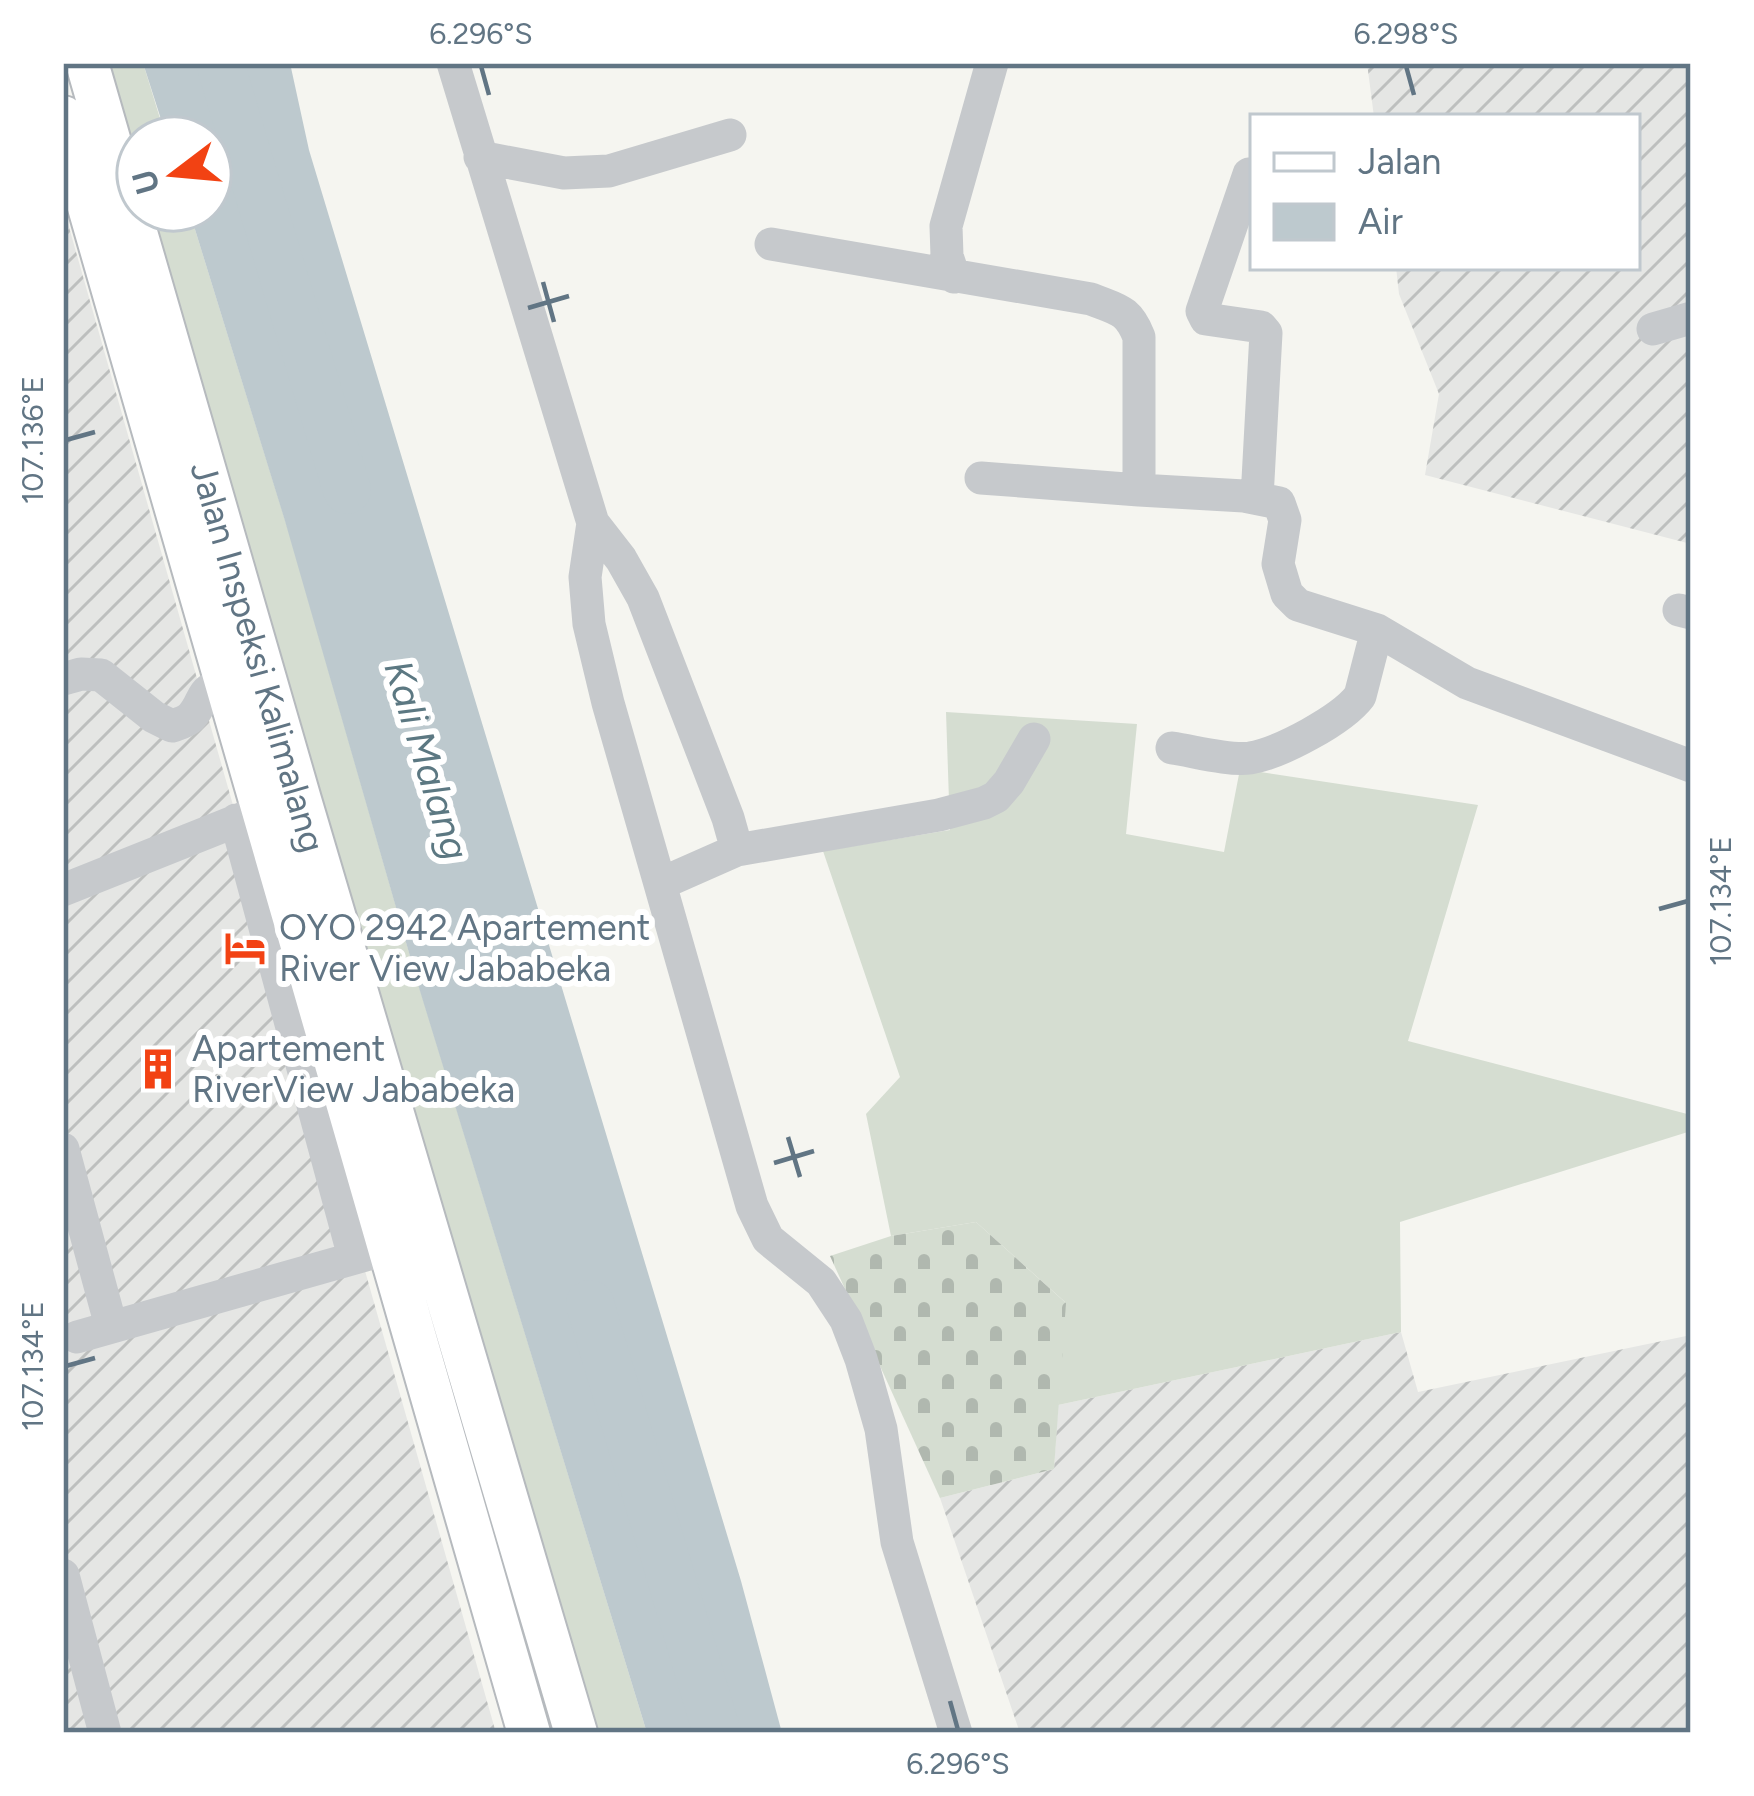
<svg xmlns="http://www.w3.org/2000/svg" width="1754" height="1796" viewBox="0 0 1754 1796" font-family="Figtree,sans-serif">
	<defs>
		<pattern id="industrial-furrows" width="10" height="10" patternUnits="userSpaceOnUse" patternTransform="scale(3)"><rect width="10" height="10" fill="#e5e6e4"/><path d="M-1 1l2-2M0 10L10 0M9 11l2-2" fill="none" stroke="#bdbfbe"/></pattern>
		<pattern id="cemetery-stones" width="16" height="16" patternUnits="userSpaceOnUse" patternTransform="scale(3)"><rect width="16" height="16" fill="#d5ddd1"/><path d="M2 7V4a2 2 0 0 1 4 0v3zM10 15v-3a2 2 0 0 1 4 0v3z" fill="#b0b8af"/></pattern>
	</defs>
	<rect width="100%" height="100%" fill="#f5f5f0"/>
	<!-- industrial -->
	<path fill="url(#industrial-furrows)" d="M 1367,63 L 1691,63 L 1691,544 L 1425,475 L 1439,394 L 1399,294 L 1396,267 L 1637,267 L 1637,117 L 1374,117 Z
		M 63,206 L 246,851 L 496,1733 L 63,1733 Z
		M 1401,1332 L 1418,1392 L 1691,1335 L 1691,1733 L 1020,1733 L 940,1498 L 1054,1469 L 1058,1405 Z"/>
	<!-- grass -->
	<path fill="#d5ddd1" d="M 87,63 L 143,63 L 166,138 L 138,138 L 138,210 L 189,210 L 290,536 L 415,973 L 647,1733 L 576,1733 Z
		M 946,712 L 1137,724 L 1126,834 L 1224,852 L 1240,769 L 1478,805 L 1408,1041 L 1691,1115 L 1691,1131 L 1400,1222 L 1401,1332 L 1058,1405 L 1065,1302 L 976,1222 L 891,1236 L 866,1114 L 900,1077 L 823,851 L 950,830 Z"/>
	<!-- cemetery -->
	<path fill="url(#cemetery-stones)" d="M 976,1222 L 1066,1303 L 1054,1469 L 940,1498 L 830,1256 L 891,1236 Z"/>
	<!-- water -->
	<path fill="#bdc9ce" d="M 143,63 L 290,63 L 309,150 L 741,1581 L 782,1733 L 647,1733 L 420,991 L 285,521 L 189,210 L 210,210 L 210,138 L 167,138 Z"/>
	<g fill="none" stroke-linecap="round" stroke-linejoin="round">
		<!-- river -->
		<path stroke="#bdc9ce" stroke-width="48" d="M 220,63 L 347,490
			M 590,1304 L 717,1733"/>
		<!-- major casing -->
		<g stroke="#b6babe" stroke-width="46">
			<path id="major" d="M 87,63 L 300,800 L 576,1733
				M 63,117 L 529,1733"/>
		</g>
		<!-- minor -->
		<path stroke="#c6c9cc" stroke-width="33" d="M 453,63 L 593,523 L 621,559 L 643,598 L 728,818 L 737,850
			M 480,157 L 564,173 L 609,171 L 730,135
			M 1249,174 L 1202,311 L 1206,319 L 1261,327 L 1266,333 L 1257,498
			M 771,244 L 1091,299 C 1118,310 1128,309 1139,337 L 1139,490 L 1244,496 L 1279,503 L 1285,520 L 1278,564 L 1287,594 L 1298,605 L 1377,630 L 1467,683 L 1691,766
			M 954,277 L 947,256 L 946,226 L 992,63
			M 1653,329 L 1691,318
			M 981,478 L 1139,490
			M 593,523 L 585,577 L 589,624 L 608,703 L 660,884
			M 1679,610 L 1691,613
			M 63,679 L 81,674 L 101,675 L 154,717 L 172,726 C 178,724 186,722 191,717 C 207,700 198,686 228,686
			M 1172,748 C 1193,751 1229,761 1250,758 C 1280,753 1342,720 1360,696 L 1377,630
			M 236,820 L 354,1257
			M 63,890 L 256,813
			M 63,1149 L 111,1326
			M 77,1337 L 376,1252
			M 63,1575 L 105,1733
			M 956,1733 L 897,1542 L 881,1429 L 861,1359 L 846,1320 L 821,1282 L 768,1239 L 752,1206 L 660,884 L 737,850 L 939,815 L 984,803 L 996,797 L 1009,782 L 1034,739"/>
		<!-- major -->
		<use href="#major" stroke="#fff" stroke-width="42"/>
	</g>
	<!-- ticks -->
	<path fill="none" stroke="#617584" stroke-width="4.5" d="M 481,66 L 489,95M 1406,66 L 1414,95M 543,282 L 554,322M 528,308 L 569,296M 66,440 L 95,432M 1659,909 L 1688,901M 788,1137 L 800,1177M 774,1163 L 814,1151M 66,1366 L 95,1358M 950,1701 L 958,1730"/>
	<!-- icons -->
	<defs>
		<g id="hotel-bare" transform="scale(3.24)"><path d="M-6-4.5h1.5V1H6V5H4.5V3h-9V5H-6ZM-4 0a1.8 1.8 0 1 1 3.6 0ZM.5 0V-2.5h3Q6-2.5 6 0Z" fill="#f24213" stroke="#fff" stroke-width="2.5" paint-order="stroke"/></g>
		<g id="building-bare" transform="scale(3.24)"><path d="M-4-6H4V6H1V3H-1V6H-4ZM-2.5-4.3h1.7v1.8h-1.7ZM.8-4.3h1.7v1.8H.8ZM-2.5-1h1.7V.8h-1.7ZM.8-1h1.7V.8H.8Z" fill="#f24213" stroke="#fff" stroke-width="2.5" paint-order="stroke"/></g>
	</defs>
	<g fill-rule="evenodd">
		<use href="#hotel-bare" x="245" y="948"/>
		<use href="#building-bare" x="158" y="1069"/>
	</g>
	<g text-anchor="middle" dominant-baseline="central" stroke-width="12" stroke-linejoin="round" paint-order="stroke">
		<!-- street labels -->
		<g font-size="36" fill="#617584" stroke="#fff">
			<text transform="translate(258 657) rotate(74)">Jalan Inspeksi Kalimalang</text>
		</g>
		<!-- poi labels -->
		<g font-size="36" fill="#617584" stroke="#fff" text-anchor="start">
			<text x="279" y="927">OYO 2942 Apartement<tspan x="279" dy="41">River View Jababeka</tspan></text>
			<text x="192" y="1048">Apartement<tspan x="192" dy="41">RiverView Jababeka</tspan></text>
		</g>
		<!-- water labels -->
		<g font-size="39" font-style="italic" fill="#5c7882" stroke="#fff">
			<text transform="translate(427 760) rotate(73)">Kali Malang</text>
		</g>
	</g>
	<!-- border -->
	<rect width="1754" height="1796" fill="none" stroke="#ffffff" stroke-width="132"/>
	<!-- legend -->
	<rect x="1250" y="114" width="390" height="156" fill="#ffffff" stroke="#c0c8ce" stroke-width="3"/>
	<rect x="1274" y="153" width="60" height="18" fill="#ffffff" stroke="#c0c8ce" stroke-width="3"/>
	<text x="1358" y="174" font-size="36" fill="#617584">Jalan</text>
	<rect x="1274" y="204" width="60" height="36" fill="#bdc9ce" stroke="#c0c8ce" stroke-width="3"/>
	<text x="1358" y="234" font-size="36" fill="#617584">Air</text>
	<!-- north arrow -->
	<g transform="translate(174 174) rotate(254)"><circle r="57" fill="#ffffff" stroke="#c0c8ce" stroke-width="3"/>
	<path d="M0-9L21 45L0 30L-21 45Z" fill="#f24213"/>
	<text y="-18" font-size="33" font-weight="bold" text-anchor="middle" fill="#617584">U</text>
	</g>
	<rect x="66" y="66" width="1622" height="1664" fill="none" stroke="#617584" stroke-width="4.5"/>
	<g font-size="30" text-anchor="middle" fill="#617584">
		<text x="481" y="44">6.296°S</text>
		<text x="1406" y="44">6.298°S</text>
		<text transform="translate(33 440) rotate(-90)" y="10">107.136°E</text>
		<text transform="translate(1721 901) rotate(-90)" y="10">107.134°E</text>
		<text transform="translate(33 1366) rotate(-90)" y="10">107.134°E</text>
		<text x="958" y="1774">6.296°S</text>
	</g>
</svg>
